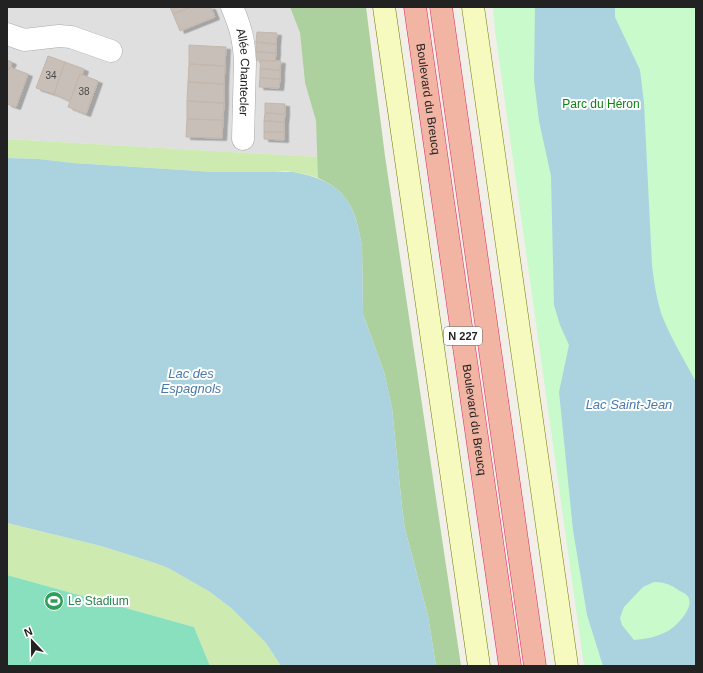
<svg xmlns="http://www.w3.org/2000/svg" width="703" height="673" viewBox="0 0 703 673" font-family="Helvetica,sans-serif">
	<defs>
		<filter id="shadow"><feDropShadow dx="4.5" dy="2.5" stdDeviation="0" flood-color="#0004"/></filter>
	</defs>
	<rect width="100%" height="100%" fill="#f2efe9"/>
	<!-- residential -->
	<path fill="#e0dfdf" d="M 7,7 L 290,7 L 300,33 L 305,83 L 316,121 L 318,157 L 7,139 Z"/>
	<!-- grass -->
	<path fill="#cdebb0" d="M 7,139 L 318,157 L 318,178 L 305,174 L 286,171 L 267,173 L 214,172 L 73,163 L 39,159 L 7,158 Z
		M 7,523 L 101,546 L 158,564 L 170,569 L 210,592 L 231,608 L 266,643 L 281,666 L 210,666 L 194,627 L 7,575 Z"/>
	<!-- forest -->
	<path fill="#add19e" d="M 290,7 L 366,7 L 385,156 L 461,666 L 436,666 L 428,616 L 405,529 L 402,507 L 392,408 L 384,372 L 363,314 L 362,246 C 356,214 351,192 318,178 L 316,121 L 305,83 L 300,33 Z"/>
	<!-- park -->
	<path fill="#c8facc" d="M 493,7 L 696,7 L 696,666 L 584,666 L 495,31 Z"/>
	<!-- pitch -->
	<path fill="#88e0be" d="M 7,575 L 194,627 L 210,666 L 7,666 Z"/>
	<!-- water -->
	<path fill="#aad3df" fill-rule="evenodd" d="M 535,7 L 615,7 L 615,17 L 640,70 L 644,103 L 652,265 C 654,281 656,297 661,313 C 670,337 684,359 696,382 L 696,666 L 603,666 L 587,615 L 573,530 L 559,392 L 569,345 L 560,325 L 554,305 L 551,176 L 539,121 L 534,80 ZM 654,582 C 665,582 671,585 680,591 C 684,593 688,595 689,599 C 693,609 676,627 668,631 C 657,637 646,639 634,640 L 622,625 L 620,618 L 624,607 L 643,587 Z
		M 7,158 L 39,159 L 73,163 L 214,172 L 293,172 C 342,181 354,199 362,246 L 363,314 L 384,372 L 392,408 L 402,507 L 405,529 L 428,616 L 436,666 L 281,666 L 266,643 L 231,608 L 210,592 L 170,569 L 158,564 L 101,546 L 7,523 Z"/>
	<!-- building -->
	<path fill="#c7bfb8" stroke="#c4b6ab" filter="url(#shadow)" d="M 170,7 L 191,7 L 173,14 Z
		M 191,7 L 211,7 L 215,17 L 180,31 L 173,14 Z
		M 257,32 L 277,33 L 276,44 L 256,42 Z
		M 256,42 L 276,44 L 276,53 L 256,52 Z
		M 189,45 L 226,47 L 225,66 L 189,64 Z
		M 256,52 L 276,53 L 275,61 L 255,60 Z
		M 48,56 L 65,62 L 54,94 L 36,88 Z
		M 7,60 L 12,62 L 7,73 Z
		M 261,60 L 281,61 L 280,70 L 260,69 Z
		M 65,62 L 84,69 L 82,75 L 80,74 L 70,101 L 54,94 Z
		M 189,64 L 225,66 L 224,84 L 188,82 Z
		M 9,67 L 28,74 L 16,107 L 7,104 L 7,73 Z
		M 260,69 L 280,70 L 280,79 L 260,78 Z
		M 80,74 L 98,81 L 86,114 L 68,107 Z
		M 260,78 L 280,79 L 279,88 L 259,87 Z
		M 188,82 L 224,84 L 224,103 L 187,101 Z
		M 187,101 L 224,103 L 223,120 L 187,119 Z
		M 265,103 L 285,104 L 285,114 L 265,113 Z
		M 265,113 L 285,114 L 284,122 L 264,121 Z
		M 187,119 L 223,120 L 222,138 L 186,137 Z
		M 264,121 L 284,122 L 284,132 L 264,132 Z
		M 264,132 L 284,132 L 284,140 L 264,139 Z"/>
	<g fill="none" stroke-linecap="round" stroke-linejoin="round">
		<!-- minor casing -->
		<g stroke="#a9a9a9" stroke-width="23">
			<g id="minor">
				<path id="s1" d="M 232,7 C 241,28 244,40 245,62 L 243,139"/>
				<path d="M 7,34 L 24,40 L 59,36 L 71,37 L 111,51"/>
			</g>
		</g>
		<!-- secondary casing -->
		<g stroke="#707d05" stroke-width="23">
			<path id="secondary" d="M 384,7 L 479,666
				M 473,7 L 567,666"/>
		</g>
		<!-- trunk casing -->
		<g stroke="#dc2a67" stroke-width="23">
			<g id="trunk">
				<path id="s2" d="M 415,7 L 510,666"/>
				<path d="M 441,7 L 535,666"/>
			</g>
		</g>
		<!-- minor -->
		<use href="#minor" stroke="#fff" stroke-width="22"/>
		<!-- secondary -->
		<use href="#secondary" stroke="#f7fabf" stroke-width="22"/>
		<!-- trunk -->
		<use href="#trunk" stroke="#f2b4a3" stroke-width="22"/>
	</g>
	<!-- icons -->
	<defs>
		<g id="stadium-disc" transform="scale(1)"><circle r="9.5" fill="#2e9e5b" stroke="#fff"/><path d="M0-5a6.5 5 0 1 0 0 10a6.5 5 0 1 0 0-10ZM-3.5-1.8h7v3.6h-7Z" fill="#fff"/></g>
	</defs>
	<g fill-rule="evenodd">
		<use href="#stadium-disc" x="54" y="601"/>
	</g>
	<g text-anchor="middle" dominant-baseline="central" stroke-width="4" stroke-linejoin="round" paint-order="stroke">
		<!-- number labels -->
		<g font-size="10" fill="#4b4948">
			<text x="51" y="75">34</text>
			<text x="84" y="91">38</text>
		</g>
		<!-- shield labels -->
		<rect fill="#fff" stroke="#646464" stroke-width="1" x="444" y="327" width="38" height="18" rx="3"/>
		<g font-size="11" font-weight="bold" fill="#222">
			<text x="463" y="336">N 227</text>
		</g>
		<!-- street labels -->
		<g font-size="12" fill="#222" stroke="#fff">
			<text stroke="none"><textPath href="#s1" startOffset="67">Allée Chantecler</textPath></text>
			<text stroke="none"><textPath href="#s2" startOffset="93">Boulevard du Breucq</textPath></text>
			<text stroke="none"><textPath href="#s2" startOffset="417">Boulevard du Breucq</textPath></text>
		</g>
		<!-- park labels -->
		<g font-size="12" fill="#0c8416" stroke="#fff">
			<text x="601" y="104">Parc du Héron</text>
		</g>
		<!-- leisure labels -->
		<g font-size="12" fill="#27864d" stroke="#fff" text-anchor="start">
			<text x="68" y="601">Le Stadium</text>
		</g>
		<!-- water labels -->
		<g font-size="13" font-style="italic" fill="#4a7aab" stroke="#fff">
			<text x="191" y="373">Lac des<tspan x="191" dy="15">Espagnols</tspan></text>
			<text x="629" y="404">Lac Saint-Jean</text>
		</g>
	</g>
	<!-- border -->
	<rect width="703" height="673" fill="none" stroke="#222222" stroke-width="16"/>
	<!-- north arrow -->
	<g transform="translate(32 641) rotate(338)" stroke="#ffffff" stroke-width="3" paint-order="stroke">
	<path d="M0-3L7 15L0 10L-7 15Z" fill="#222222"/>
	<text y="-6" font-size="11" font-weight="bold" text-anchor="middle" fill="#222222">N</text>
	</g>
</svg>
